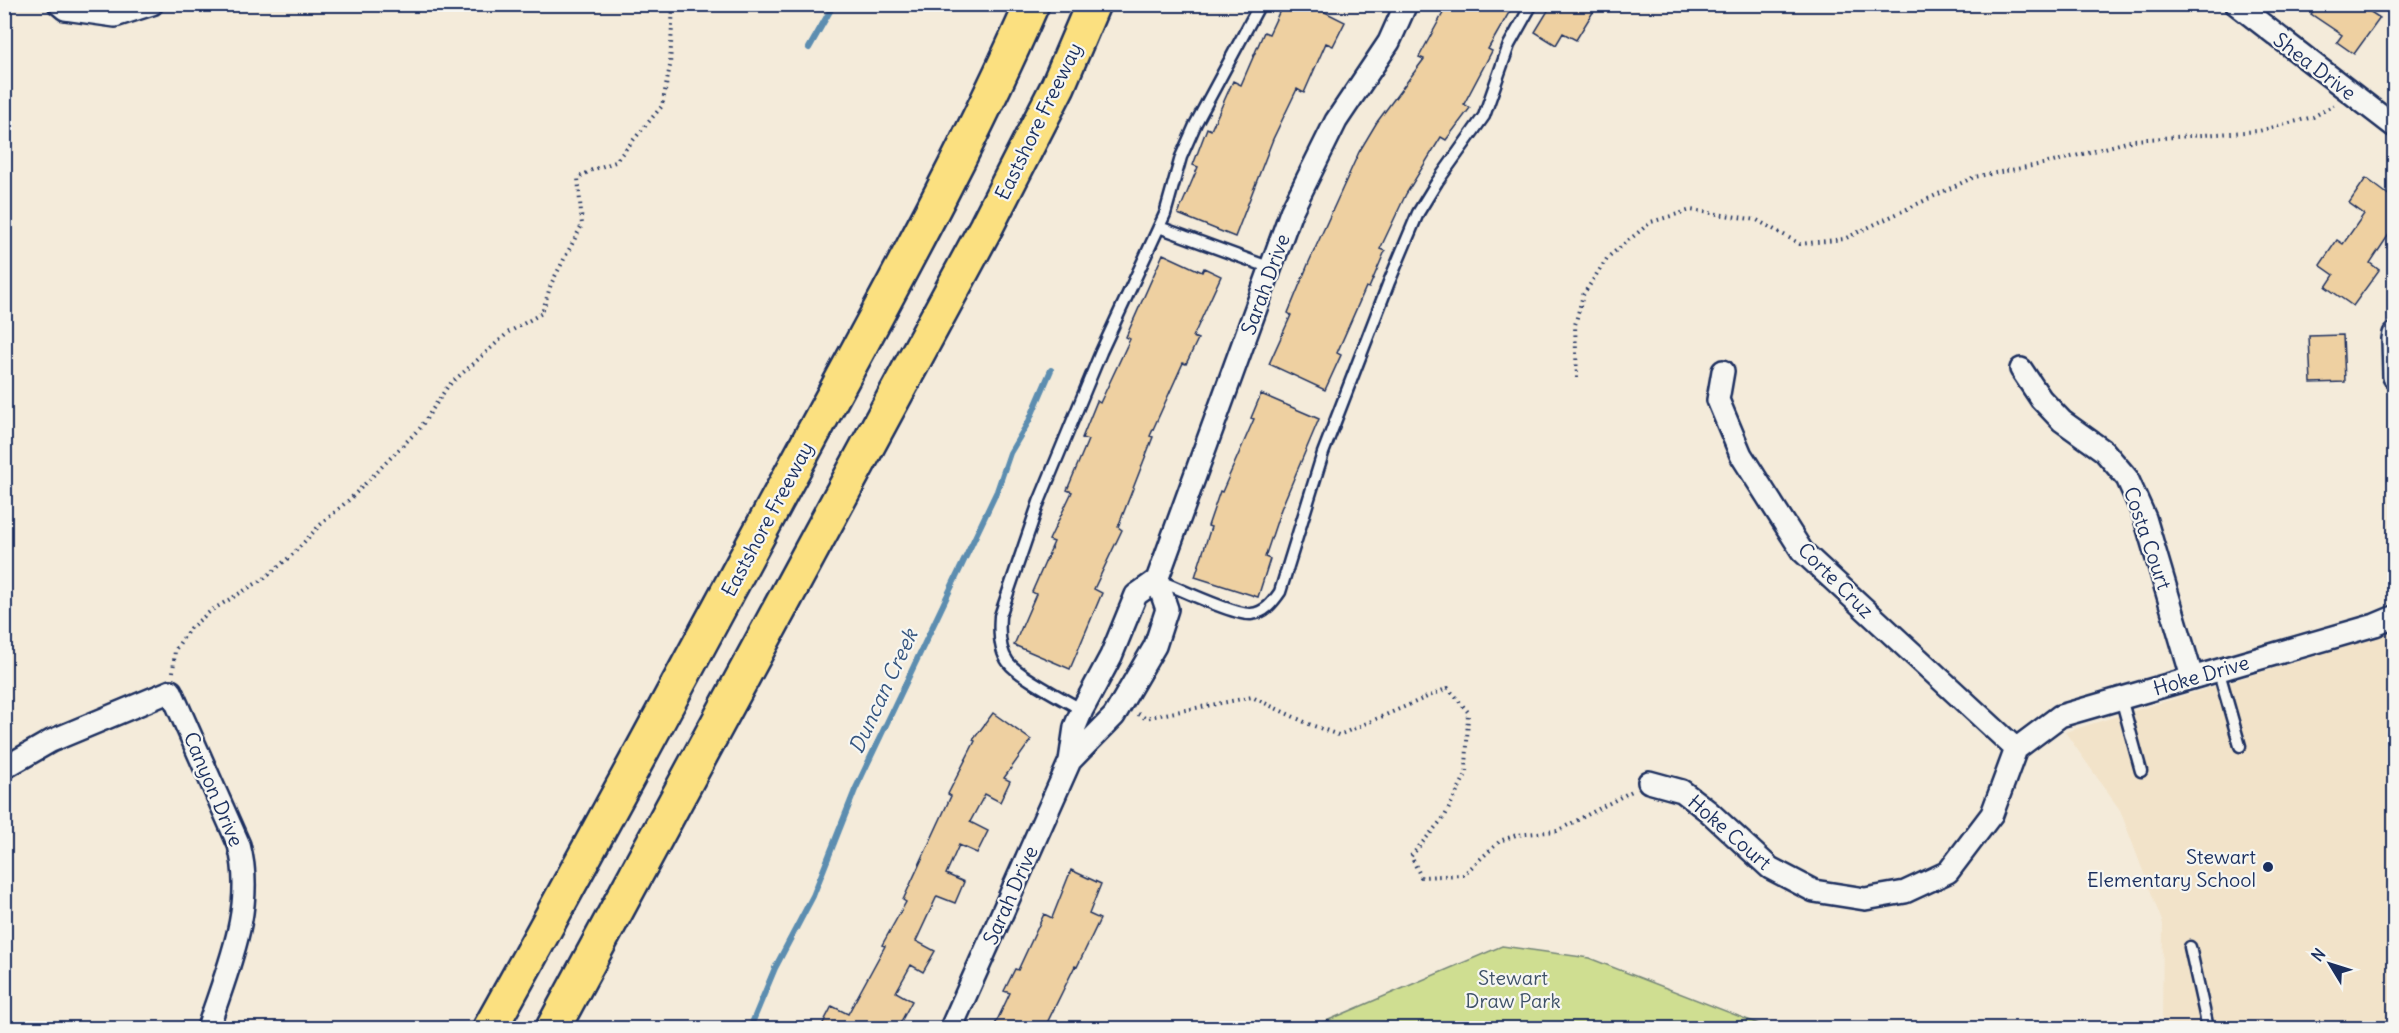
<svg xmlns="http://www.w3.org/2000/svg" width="2399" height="1033" viewBox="0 0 2399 1033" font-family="Delius,sans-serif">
	<rect width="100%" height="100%" fill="#f4ebda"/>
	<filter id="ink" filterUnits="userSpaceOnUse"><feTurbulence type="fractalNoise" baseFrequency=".0167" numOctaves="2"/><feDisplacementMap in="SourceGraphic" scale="12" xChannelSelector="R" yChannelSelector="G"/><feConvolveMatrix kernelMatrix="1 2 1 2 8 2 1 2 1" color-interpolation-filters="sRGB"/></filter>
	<g filter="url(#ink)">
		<!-- built -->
		<path fill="#f2e3c9" d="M 2394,632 L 2394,1028 L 2162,1028 L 2163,924 L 2120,810 L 2065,732 Z"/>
		<!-- green -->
		<path fill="#cfde91" stroke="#758678" stroke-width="1.5" d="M 1502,946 L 1589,958 L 1769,1028 L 1327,1028 L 1324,1022 Z"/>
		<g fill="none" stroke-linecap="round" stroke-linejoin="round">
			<!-- stream -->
			<path stroke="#5b8db0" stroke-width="6" d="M 809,48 L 834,4
				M 750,1028 L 775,968 L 813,896 L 855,790 L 997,491 L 1010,453 L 1029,421 L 1051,370"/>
		</g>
		<!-- building -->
		<path fill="#eed0a1" stroke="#1b2f5e" stroke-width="1.5" d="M 1283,4 L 1309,4 L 1345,22 L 1333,46 L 1326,43 L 1304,93 L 1297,89 L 1273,139 L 1235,237 L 1178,214 L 1198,167 L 1193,165 L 1207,128 L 1211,130 L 1233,81 L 1241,85 L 1264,32 L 1269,34 Z
			M 1448,4 L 1514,4 L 1488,49 L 1492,51 L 1464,104 L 1470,108 L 1446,140 L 1441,137 L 1406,194 L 1380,249 L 1385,251 L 1369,288 L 1366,287 L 1337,353 L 1341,355 L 1325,390 L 1269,364 L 1291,315 L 1288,313 L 1309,262 L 1359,152 L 1377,122 L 1424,59 L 1419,57 Z
			M 1552,4 L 1598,4 L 1576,40 L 1563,33 L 1556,45 L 1535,32 Z
			M 2318,4 L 2374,4 L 2369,11 L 2380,18 L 2354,54 L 2337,42 L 2342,35 L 2311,14 Z
			M 2366,178 L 2394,199 L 2394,227 L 2370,263 L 2379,270 L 2353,306 L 2326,287 L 2334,275 L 2320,265 L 2337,240 L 2343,244 L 2364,214 L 2349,203 Z
			M 1163,254 L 1202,272 L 1204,268 L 1221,276 L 1193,337 L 1198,339 L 1186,364 L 1183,363 L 1150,436 L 1153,437 L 1118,527 L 1122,530 L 1094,589 L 1102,593 L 1070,669 L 1014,645 L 1036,594 L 1032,592 L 1054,542 L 1049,540 L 1072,492 L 1067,490 L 1088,440 L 1082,438 L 1097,401 L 1100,403 L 1130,339 L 1126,337 Z
			M 2343,335 L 2345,382 L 2311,383 L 2309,336 Z
			M 1261,394 L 1319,419 L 1281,509 L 1265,557 L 1270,559 L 1258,597 L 1195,577 L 1211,527 L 1208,526 L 1220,491 L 1222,492 L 1254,419 L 1251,418 Z
			M 993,713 L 1031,740 L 1004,778 L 1010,781 L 1000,802 L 985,794 L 970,822 L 988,831 L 977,853 L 959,845 L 946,874 L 964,882 L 955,903 L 937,896 L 916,941 L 935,951 L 923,972 L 911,965 L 896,992 L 912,1001 L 897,1029 L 889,1029 L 878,1022 L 876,1029 L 820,1029 L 832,1006 L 848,1014 L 885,946 L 882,945 L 906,902 L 903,900 L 951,796 L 948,794 L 975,741 L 973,740 Z
			M 1071,870 L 1101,884 L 1089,914 L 1100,919 L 1077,967 L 1075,966 L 1044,1029 L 993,1029 L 1010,993 L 1004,991 L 1015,969 L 1018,970 L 1044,914 L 1052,918 Z"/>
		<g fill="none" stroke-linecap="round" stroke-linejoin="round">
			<!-- service casing -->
			<g stroke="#1b2f5e" stroke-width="15">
				<path id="service" d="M 1159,227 L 1271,268
					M 1158,580 C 1175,587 1236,616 1251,614 C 1265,613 1273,602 1280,592 L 1323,453 L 1389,282 L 1418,213 L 1437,182 L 1484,116 L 1509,45 L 1532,4
					M 2218,669 L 2240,746
					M 2121,698 L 2141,771
					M 1082,710 C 1064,699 1019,677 1008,662 C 999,650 999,630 1000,616 L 1039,502 L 1101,352 L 1165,214 L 1181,157 L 1196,123 L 1260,4
					M 2190,947 L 2208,1028"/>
			</g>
			<!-- minor casing -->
			<g stroke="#1b2f5e" stroke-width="26">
				<path id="minor" d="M 59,4 L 65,9 L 115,16 L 152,4
					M 2236,4 L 2394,126
					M 2394,334 L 2393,339 L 2394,377
					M 2021,369 L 2041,399 L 2062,421 L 2104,451 L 2127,478 L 2145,518 L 2192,677
					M 1723,371 L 1718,400 L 1741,455 L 1802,551 L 2016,749
					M 1157,580 L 1291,212 L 1336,121 L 1389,42 L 1406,4
					M 2016,749 L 2060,716 L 2375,625 L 2394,617
					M 4,768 L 51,741 L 171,691 L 239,845 C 256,908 227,969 208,1028
					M 1649,782 L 1682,791 L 1708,811 L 1770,868 L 1814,891 L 1865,899 L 1905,892 L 1948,872 L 1992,814 L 2016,749
					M 951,1028 L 1070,761 L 1075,727 L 1082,710 L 1111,656 L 1136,595 L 1157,580 L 1167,609 L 1155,646 L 1114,716 L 1070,761"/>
			</g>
			<!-- motorway casing -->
			<g stroke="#1b2f5e" stroke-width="38">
				<path id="motorway" d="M 490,1028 C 597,837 700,643 804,450 C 883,303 965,157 1032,4
					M 553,1028 L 986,227 L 1058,86 L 1093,4"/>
			</g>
			<!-- path -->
			<path stroke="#1b2f5e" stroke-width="4" stroke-dasharray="1.5 4.5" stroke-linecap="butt" d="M 1577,378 L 1575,325 L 1583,295 L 1608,257 L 1651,222 L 1691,210 L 1757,220 L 1800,244 L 1844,239 L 1974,177 L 2053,162 L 2134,140 L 2259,131 L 2313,117 L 2334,105
				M 173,672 L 175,650 L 190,628 L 212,610 L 265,578 L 293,554 L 320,525 L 350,499 L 420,428 L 448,386 L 509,332 L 542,313 L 551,284 L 582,225 L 578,178 L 592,170 L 615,162 L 662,106 L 670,66 L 673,4
				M 1138,714 L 1145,718 L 1252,697 L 1311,725 L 1339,735 L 1448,688 L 1468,712 L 1466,774 L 1445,816 L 1411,856 L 1421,877 L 1463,875 L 1500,841 L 1516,835 L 1557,831 L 1634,790"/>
			<!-- service -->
			<use href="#service" stroke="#f6f6f2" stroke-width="10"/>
			<!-- minor -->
			<use href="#minor" stroke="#f6f6f2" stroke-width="21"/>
			<!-- motorway -->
			<use href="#motorway" stroke="#fbe080" stroke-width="33"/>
		</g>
	</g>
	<!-- markers -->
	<circle fill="#1b2f5e" stroke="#f6f6f2" stroke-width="2" cx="2268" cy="867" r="6"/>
	<g text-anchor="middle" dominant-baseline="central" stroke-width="4.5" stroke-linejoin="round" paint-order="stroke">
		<!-- street labels -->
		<g font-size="20" fill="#1b2f5e" stroke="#f6f6f2">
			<text transform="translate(2315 66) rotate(37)">Shea Drive</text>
			<text transform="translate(1038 121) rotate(-64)">Eastshore Freeway</text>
			<text transform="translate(1265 284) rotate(-70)">Sarah Drive</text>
			<text transform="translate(767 519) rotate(-62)">Eastshore Freeway</text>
			<text transform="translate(2148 538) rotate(71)">Costa Court</text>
			<text transform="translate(1836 580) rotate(45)">Corte Cruz</text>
			<text transform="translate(2201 675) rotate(-16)">Hoke Drive</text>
			<text transform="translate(214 789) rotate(67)">Canyon Drive</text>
			<text transform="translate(1730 832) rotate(41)">Hoke Court</text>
			<text transform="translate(1010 895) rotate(-66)">Sarah Drive</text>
		</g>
		<!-- poi labels -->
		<g font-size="20" fill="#1b2f5e" stroke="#f6f6f2" text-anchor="end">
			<text x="2256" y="856">Stewart<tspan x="2256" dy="23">Elementary School</tspan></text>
		</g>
		<!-- park labels -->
		<g font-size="20" fill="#3f5268" stroke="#f6f6f2">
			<text x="1513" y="977">Stewart<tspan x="1513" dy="23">Draw Park</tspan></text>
		</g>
		<!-- water labels -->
		<g font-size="21" font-style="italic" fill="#365680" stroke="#f6f6f2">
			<text transform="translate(883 691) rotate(-65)">Duncan Creek</text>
		</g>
	</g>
	<!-- margin -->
	<rect width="2399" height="1033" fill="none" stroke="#f6f6f2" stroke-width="24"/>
	<rect x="12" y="12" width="2375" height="1009" fill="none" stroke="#1b2f5e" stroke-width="2" filter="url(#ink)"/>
	<!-- north arrow -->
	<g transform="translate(2330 964) rotate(308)" stroke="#f6f6f2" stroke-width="4.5" paint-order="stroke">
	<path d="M0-4.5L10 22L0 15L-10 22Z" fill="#1b2f5e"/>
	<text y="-9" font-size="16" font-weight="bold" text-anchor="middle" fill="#1b2f5e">N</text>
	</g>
</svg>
